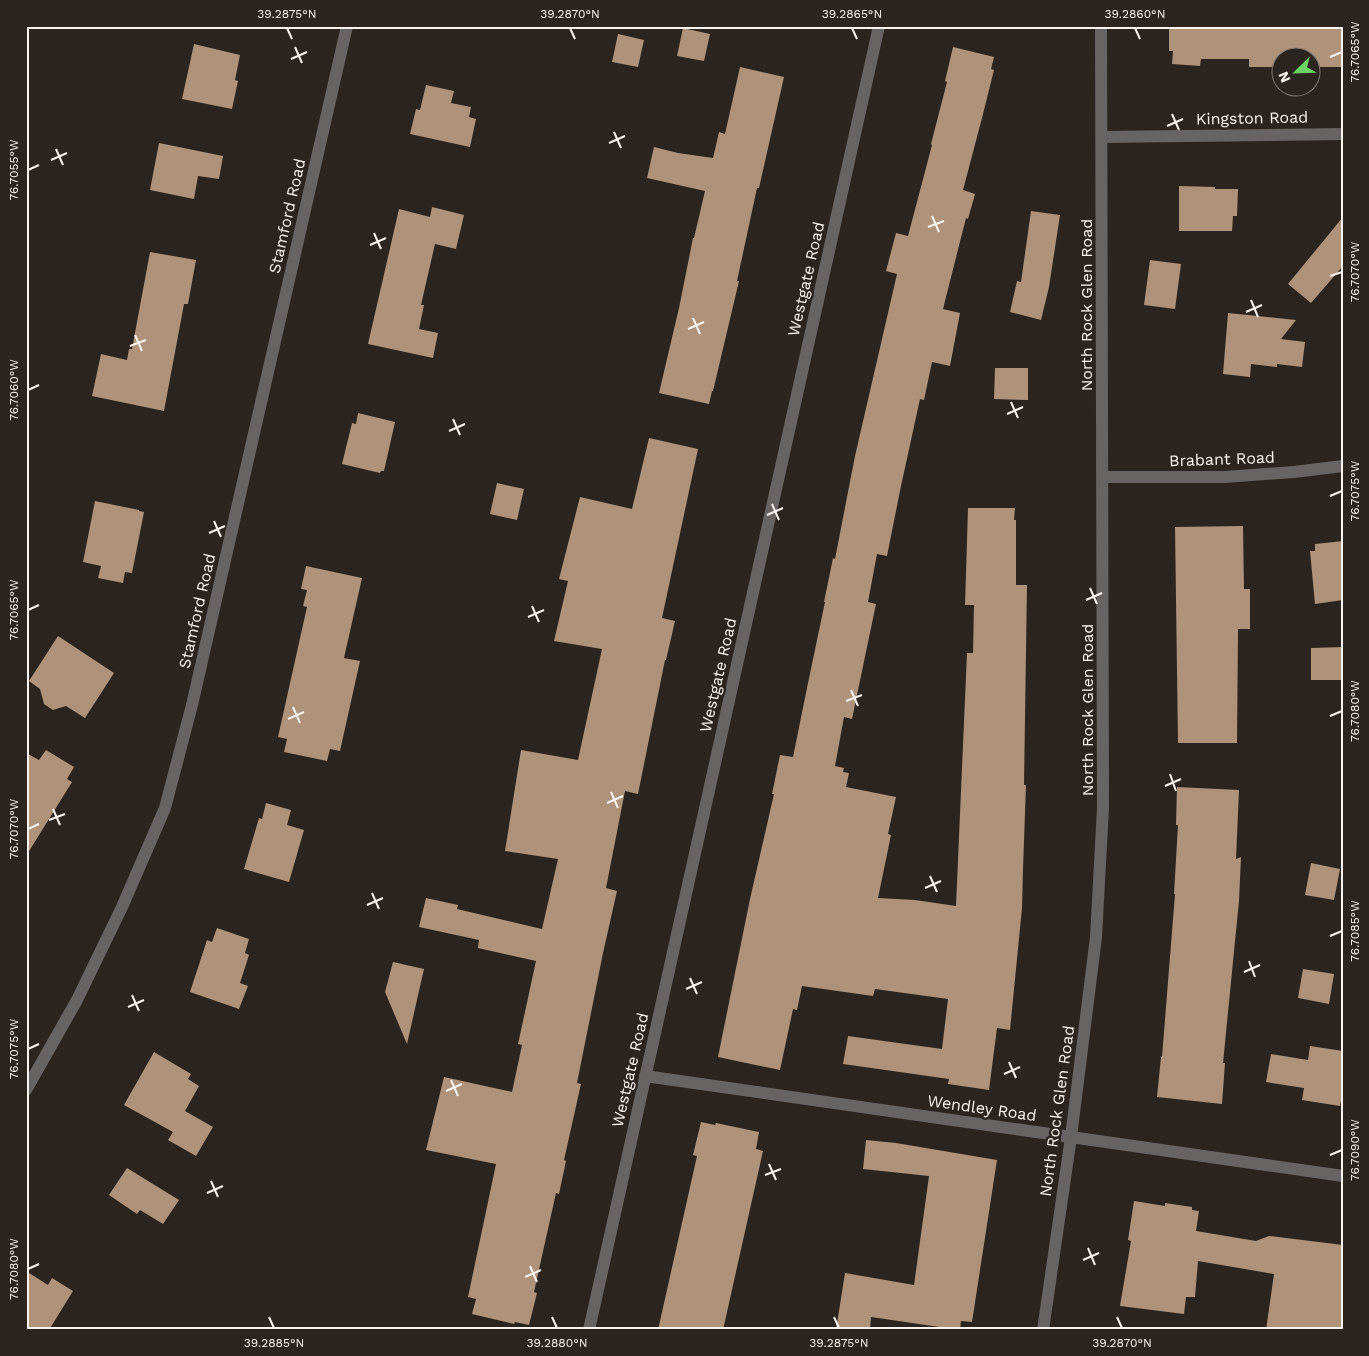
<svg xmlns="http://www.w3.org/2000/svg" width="1369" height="1356" viewBox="0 0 1369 1356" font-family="'Work Sans',sans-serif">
	<rect width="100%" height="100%" fill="#2c251f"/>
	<!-- building -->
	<path fill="#ae927a" d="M 1169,26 L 1343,26 L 1343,67 L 1312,67 L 1312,58 L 1282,58 L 1282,67 L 1249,67 L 1249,59 L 1201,59 L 1200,66 L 1172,64 L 1173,51 L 1169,51 Z
		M 683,28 L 710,34 L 704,61 L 677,56 Z
		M 618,34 L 644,40 L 638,67 L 612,62 Z
		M 194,44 L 240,55 L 235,80 L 238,81 L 232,109 L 182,99 Z
		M 953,47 L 994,57 L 991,69 L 994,70 L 982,118 L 963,190 L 975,194 L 968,219 L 966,218 L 943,309 L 960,313 L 950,366 L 932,362 L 924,400 L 920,399 L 901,486 L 887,556 L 877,554 L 868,602 L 876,604 L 852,719 L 844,717 L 835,766 L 844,768 L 843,772 L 849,773 L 846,787 L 896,797 L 888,834 L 891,835 L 878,898 L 915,900 L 956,906 L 967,653 L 973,653 L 974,605 L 965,605 L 968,508 L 1015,508 L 1014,520 L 1016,520 L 1016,585 L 1027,585 L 1024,785 L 1026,785 L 1023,869 L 1022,908 L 1010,1030 L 997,1028 L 989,1090 L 948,1084 L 949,1079 L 843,1064 L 848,1036 L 942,1049 L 948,999 L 875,989 L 873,996 L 802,986 L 797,1010 L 793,1009 L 780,1070 L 718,1057 L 750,899 L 774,794 L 772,794 L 780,755 L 793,757 L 808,683 L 825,602 L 824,602 L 833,558 L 835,559 L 855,456 L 897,274 L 886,271 L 896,233 L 908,236 L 932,145 L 931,144 L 947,82 L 945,81 Z
		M 740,67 L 784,77 L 759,188 L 757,188 L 737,281 L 739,281 L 713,391 L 712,391 L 709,404 L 659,393 L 679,308 L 693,238 L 694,238 L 705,191 L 647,178 L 654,147 L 678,153 L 713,158 L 719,132 L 725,134 Z
		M 426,85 L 454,91 L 451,103 L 471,107 L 469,117 L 476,119 L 470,147 L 410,134 L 416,109 L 420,110 Z
		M 159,143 L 223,156 L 219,179 L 198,176 L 194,199 L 150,190 Z
		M 1179,186 L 1215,187 L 1215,189 L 1238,189 L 1237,216 L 1233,216 L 1232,231 L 1179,231 Z
		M 432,207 L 464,215 L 456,249 L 435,244 L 421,305 L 424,305 L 419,329 L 438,333 L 433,358 L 368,344 L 399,209 L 430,217 Z
		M 1031,211 L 1060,215 L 1049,287 L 1041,320 L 1010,312 L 1017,281 L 1021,282 Z
		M 1343,217 L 1343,266 L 1311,303 L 1288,284 Z
		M 150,252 L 196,260 L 188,304 L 184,304 L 164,411 L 92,396 L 101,354 L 127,360 L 129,349 L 132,349 Z
		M 1150,260 L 1181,264 L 1175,309 L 1144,305 Z
		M 1228,313 L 1296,320 L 1281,339 L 1305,342 L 1302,367 L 1277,364 L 1277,367 L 1251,364 L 1250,377 L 1223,374 Z
		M 995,368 L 1028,368 L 1028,400 L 994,399 Z
		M 358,413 L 395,422 L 384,471 L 381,471 L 380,473 L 342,464 L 352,423 L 356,424 Z
		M 649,438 L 698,449 L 662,618 L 675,621 L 666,660 L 665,660 L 638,794 L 625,791 L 606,888 L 617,891 L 603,953 L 577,1083 L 581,1084 L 564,1160 L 566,1161 L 559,1194 L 556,1193 L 534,1292 L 537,1293 L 529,1325 L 515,1322 L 514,1324 L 472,1314 L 476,1299 L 468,1297 L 496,1164 L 426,1150 L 444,1077 L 512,1092 L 522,1045 L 518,1044 L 536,961 L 478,948 L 479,940 L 419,927 L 426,898 L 458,905 L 457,909 L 542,929 L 558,859 L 505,851 L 521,750 L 578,760 L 602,649 L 554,641 L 568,581 L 559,579 L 580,497 L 632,509 Z
		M 497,483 L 524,489 L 517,520 L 490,514 Z
		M 95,501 L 139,510 L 139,511 L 144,512 L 132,573 L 125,572 L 123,583 L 98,578 L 101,566 L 83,562 Z
		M 1243,526 L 1244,589 L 1250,589 L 1250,629 L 1238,629 L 1237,743 L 1178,743 L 1175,527 Z
		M 1343,541 L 1343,600 L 1315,604 L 1310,551 L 1315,551 L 1315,544 Z
		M 306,566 L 362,578 L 344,658 L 360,661 L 340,751 L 330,749 L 327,761 L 284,752 L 287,739 L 278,737 L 307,607 L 303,606 L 307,590 L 301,589 Z
		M 58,636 L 114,673 L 85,718 L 66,706 L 53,710 L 44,704 L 40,689 L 29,681 Z
		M 1343,647 L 1343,680 L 1311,680 L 1311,648 Z
		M 46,750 L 74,767 L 67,779 L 72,782 L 26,856 L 26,753 L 39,760 Z
		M 1177,787 L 1239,790 L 1236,859 L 1241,857 L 1239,901 L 1223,1063 L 1225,1063 L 1222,1104 L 1157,1097 L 1161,1057 L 1162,1057 L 1175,894 L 1174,894 L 1178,825 L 1176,825 Z
		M 266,803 L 291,810 L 287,825 L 304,830 L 289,882 L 244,869 L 259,818 L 262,819 Z
		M 1311,863 L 1340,869 L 1334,900 L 1305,895 Z
		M 217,928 L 249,939 L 245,953 L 249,955 L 240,983 L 248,986 L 239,1009 L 190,992 L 207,940 L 212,942 Z
		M 393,962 L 424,969 L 407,1044 L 385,992 Z
		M 1303,969 L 1334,974 L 1329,1004 L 1298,998 Z
		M 1310,1046 L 1343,1051 L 1343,1089 L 1340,1106 L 1302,1100 L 1304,1088 L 1266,1082 L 1271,1054 L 1308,1060 Z
		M 154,1052 L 191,1074 L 188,1079 L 199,1086 L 185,1111 L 213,1127 L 196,1156 L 168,1140 L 173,1132 L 124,1105 Z
		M 701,1122 L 715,1125 L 716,1123 L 759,1132 L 756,1149 L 763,1151 L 723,1330 L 658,1330 L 697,1156 L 693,1155 Z
		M 866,1140 L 896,1143 L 997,1160 L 972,1322 L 961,1321 L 960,1330 L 871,1317 L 870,1330 L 836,1330 L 845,1273 L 914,1285 L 929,1176 L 863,1169 Z
		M 127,1168 L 179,1200 L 163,1224 L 140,1210 L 137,1214 L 109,1195 Z
		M 1134,1201 L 1165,1206 L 1165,1203 L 1192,1207 L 1192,1210 L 1199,1211 L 1196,1231 L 1256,1241 L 1269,1236 L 1343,1245 L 1343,1330 L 1266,1330 L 1274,1274 L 1198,1261 L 1195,1297 L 1186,1297 L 1184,1314 L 1120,1306 L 1131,1241 L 1128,1240 Z
		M 26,1271 L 48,1285 L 52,1278 L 73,1291 L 49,1330 L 26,1330 Z"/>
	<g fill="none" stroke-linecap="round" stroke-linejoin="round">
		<!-- minor -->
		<path stroke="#696464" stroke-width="12" d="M 1102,137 L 1343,134
			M 1102,477 L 1225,477 L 1294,472 L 1343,466
			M 645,1076 L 1343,1176
			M 26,1090 L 77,1000 L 122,907 L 165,808 L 192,705 L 347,26
			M 589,1330 L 879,26
			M 1043,1330 L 1071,1137 L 1096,937 L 1103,808 L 1101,26"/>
	</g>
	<!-- ticks -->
	<path fill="none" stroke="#f8f3ef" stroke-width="2" d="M 287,28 L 292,39M 570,28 L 575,39M 852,28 L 857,39M 1135,28 L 1140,39M 295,47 L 302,63M 1330,57 L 1342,52M 291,59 L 307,52M 1172,114 L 1179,130M 1167,126 L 1183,119M 614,132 L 621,148M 609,143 L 625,136M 56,149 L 63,165M 51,160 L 67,153M 28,170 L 39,165M 932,216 L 939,232M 928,227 L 944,221M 374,233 L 381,249M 370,245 L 386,238M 1330,276 L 1342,272M 1251,300 L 1258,317M 1246,312 L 1262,305M 693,318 L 700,334M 688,329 L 704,322M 135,335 L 142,351M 130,346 L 146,340M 28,390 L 39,385M 1011,402 L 1018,418M 1007,414 L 1023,407M 453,419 L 460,435M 449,431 L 465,424M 1330,496 L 1342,491M 772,504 L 779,520M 767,515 L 783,508M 214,521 L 221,537M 209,533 L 225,526M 1090,588 L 1097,604M 1086,600 L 1102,593M 532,606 L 539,622M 28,610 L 39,605M 528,617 L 544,610M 851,690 L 858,706M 846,701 L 862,695M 293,707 L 300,723M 1330,716 L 1342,711M 288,719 L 304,712M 1170,774 L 1176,791M 1165,786 L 1181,779M 611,792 L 618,808M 607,803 L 623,796M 53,809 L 60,825M 49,820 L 65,814M 28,829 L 39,824M 930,876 L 937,892M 925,888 L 941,881M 372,893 L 379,909M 367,905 L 383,898M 1330,936 L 1342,931M 1249,961 L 1255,977M 1244,972 L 1260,965M 690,978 L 697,994M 686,989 L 702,982M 132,995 L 139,1011M 128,1007 L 144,1000M 28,1049 L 39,1044M 1009,1062 L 1016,1078M 1004,1074 L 1020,1067M 451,1080 L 458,1096M 446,1091 L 462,1084M 1330,1155 L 1342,1150M 769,1164 L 776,1180M 765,1175 L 781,1169M 211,1181 L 218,1197M 207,1193 L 223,1186M 1088,1248 L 1095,1265M 1083,1260 L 1099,1253M 530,1266 L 537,1282M 28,1269 L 39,1264M 525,1277 L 541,1270M 269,1317 L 274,1328M 552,1317 L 557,1328M 834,1317 L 839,1328M 1117,1317 L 1122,1328"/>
	<g text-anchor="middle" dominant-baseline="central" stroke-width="5" stroke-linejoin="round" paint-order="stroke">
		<!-- street labels -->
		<g font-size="16" fill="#f8f3ef" stroke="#2c251f">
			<text transform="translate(1252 118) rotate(-1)">Kingston Road</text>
			<text transform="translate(287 216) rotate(-77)">Stamford Road</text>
			<text transform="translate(806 279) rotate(-77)">Westgate Road</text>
			<text transform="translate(1086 305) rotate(-90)">North Rock Glen Road</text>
			<text transform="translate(1222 459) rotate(-2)">Brabant Road</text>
			<text transform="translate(197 611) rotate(-77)">Stamford Road</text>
			<text transform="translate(718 675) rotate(-77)">Westgate Road</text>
			<text transform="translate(1087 710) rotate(-90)">North Rock Glen Road</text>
			<text transform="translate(630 1070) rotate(-77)">Westgate Road</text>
			<text transform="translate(982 1108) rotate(8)">Wendley Road</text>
			<text transform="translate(1057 1111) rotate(-82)">North Rock Glen Road</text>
		</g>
	</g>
	<!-- border -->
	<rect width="1369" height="1356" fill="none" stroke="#2c251f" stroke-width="55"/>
	<!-- north arrow -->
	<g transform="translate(1296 72) rotate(247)"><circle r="24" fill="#2c251f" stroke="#7e7772"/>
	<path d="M0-4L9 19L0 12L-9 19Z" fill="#6ad364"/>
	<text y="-8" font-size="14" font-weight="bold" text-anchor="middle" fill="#f8f3ef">N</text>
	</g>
	<rect x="28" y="28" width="1314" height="1300" fill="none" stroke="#f8f3ef" stroke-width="2"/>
	<g font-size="12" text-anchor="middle" fill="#f8f3ef">
		<text x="287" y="18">39.2875°N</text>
		<text x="570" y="18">39.2870°N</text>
		<text x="852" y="18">39.2865°N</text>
		<text x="1135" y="18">39.2860°N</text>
		<text transform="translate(1355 52) rotate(-90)" y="4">76.7065°W</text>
		<text transform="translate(14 170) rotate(-90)" y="4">76.7055°W</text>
		<text transform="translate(1355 272) rotate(-90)" y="4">76.7070°W</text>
		<text transform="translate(14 390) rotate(-90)" y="4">76.7060°W</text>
		<text transform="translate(1355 491) rotate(-90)" y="4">76.7075°W</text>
		<text transform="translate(14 610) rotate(-90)" y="4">76.7065°W</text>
		<text transform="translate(1355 711) rotate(-90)" y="4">76.7080°W</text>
		<text transform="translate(14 829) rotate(-90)" y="4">76.7070°W</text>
		<text transform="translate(1355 931) rotate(-90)" y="4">76.7085°W</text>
		<text transform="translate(14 1049) rotate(-90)" y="4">76.7075°W</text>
		<text transform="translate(1355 1150) rotate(-90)" y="4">76.7090°W</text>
		<text transform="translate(14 1269) rotate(-90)" y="4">76.7080°W</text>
		<text x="274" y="1347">39.2885°N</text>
		<text x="557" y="1347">39.2880°N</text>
		<text x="839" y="1347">39.2875°N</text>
		<text x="1122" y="1347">39.2870°N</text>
	</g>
</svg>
